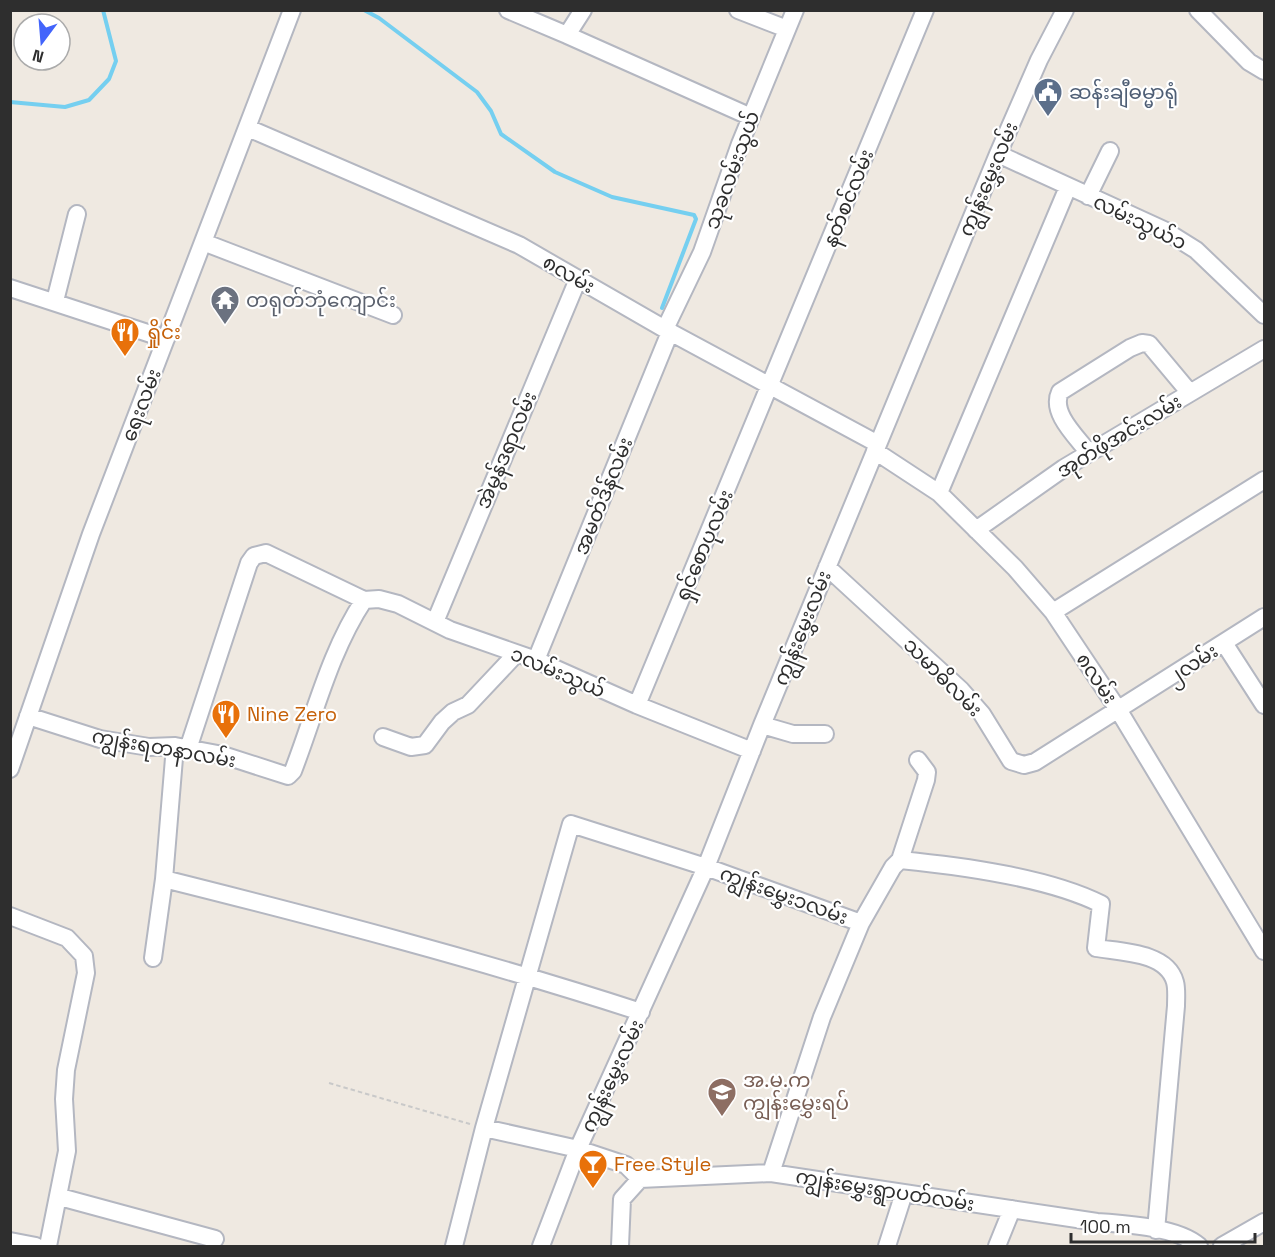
<svg xmlns="http://www.w3.org/2000/svg" width="1275" height="1257" viewBox="0 0 1275 1257" font-family="'Space Grotesk','Noto Sans Myanmar',sans-serif">
	<rect width="100%" height="100%" fill="#efe9e1"/>
	<g fill="none" stroke-linecap="round" stroke-linejoin="round">
		<!-- stream -->
		<path stroke="#75cff0" stroke-width="4" d="M 364,10 L 379,18 L 477,92 L 491,111 L 501,134 L 555,172 L 612,197 L 694,215 L 696,219 L 662,308
			M 10,102 L 65,107 L 89,100 L 109,79 L 116,61 L 103,10"/>
		<!-- minor casing -->
		<g stroke="#b4b7c1" stroke-width="20">
			<path id="minor" d="M 508,10 L 567,35 L 583,10
				M 738,10 L 787,29
				M 1198,10 L 1249,62 L 1264,71
				M 567,35 L 751,117
				M 248,128 L 519,245 L 670,332 L 878,444
				M 998,154 L 1164,230 L 1196,250 L 1264,315
				M 1088,196 L 1110,151
				M 203,242 L 393,315
				M 10,288 L 166,339
				M 55,301 L 77,214
				M 665,329 L 702,252 L 740,144 L 795,10
				M 875,451 L 939,493 L 1015,568 L 1053,612 L 1119,711 L 1264,951
				M 1089,453 C 1077,437 1050,413 1060,392 L 1130,348 L 1142,343 L 1149,344 L 1190,393
				M 939,493 L 1068,187
				M 976,530 L 1064,468 L 1264,349
				M 827,567 L 961,690 L 982,714 L 1011,761 L 1024,765 L 1035,762 L 1264,617
				M 1053,612 L 1264,480
				M 435,622 L 578,279
				M 1224,643 L 1264,705
				M 536,660 L 670,332
				M 637,705 L 925,10
				M 28,716 L 100,739 L 149,747 L 175,746 L 223,755 L 288,776 L 293,771 C 315,714 330,651 364,600
				M 762,725 L 793,734 L 825,734
				M 383,737 L 411,747 L 425,745 L 442,722 L 453,712 L 468,705 L 516,654
				M 188,749 L 249,563 L 254,556 L 266,553 L 364,600 L 379,599 L 398,604 L 450,630 L 536,660 L 637,705 L 752,751
				M 10,769 L 91,534 L 292,10
				M 900,860 L 926,780 L 927,772 L 918,760
				M 164,879 C 324,919 484,961 641,1012
				M 10,916 L 67,938 L 84,956 L 86,973 L 66,1070 L 64,1099 L 67,1151 L 48,1246
				M 153,958 L 164,879 L 175,746
				M 484,1128 L 578,1149 L 626,1165 L 640,1179
				M 771,1173 L 822,1017 L 861,923 L 893,867 L 900,860 C 961,866 1047,877 1101,904 L 1096,948 C 1121,952 1167,952 1175,982 C 1177,989 1176,998 1176,1006 L 1156,1230
				M 60,1197 L 215,1239
				M 10,1241 L 36,1246
				M 454,1246 L 484,1128 L 571,824 L 706,867 L 861,923
				M 541,1246 L 578,1149 L 706,867 L 762,725 L 998,154 L 1039,60 L 1065,10
				M 620,1246 L 622,1199 L 640,1179 L 771,1173 L 1097,1222 C 1125,1224 1178,1227 1199,1246
				M 887,1246 L 904,1193
				M 997,1246 L 1012,1209
				M 1222,1246 L 1264,1222"/>
		</g>
		<!-- path -->
		<path stroke="#c9c9c9" stroke-width="2" stroke-dasharray="4.5 3" stroke-linecap="butt" d="M 329,1083 L 470,1124"/>
		<!-- minor -->
		<use href="#minor" stroke="#fff" stroke-width="16"/>
	</g>
	<!-- icons -->
	<defs>
		<g id="civic-pin" transform="scale(1.5)"><path d="M0 17L-7.5 6A9.5 9.5 0 1 1 7.5 6Z" fill="#5c6f8a" stroke="#fff"/><path d="M-.6-6.5H3V-4.5H.6V-3L4-1V1h2V6H-6V1h2V-1L-.6-3ZM-1.2 2.5V6h2.4V2.5Z" fill="#fff"/></g>
		<g id="temple-pin" transform="scale(1.5)"><path d="M0 17L-7.5 6A9.5 9.5 0 1 1 7.5 6Z" fill="#6b7280" stroke="#fff"/><path d="M0-6L5-2H3V0L6.5 2.5H4V6H1.5V3h-3V6H-4V2.5H-6.5L-3 0V-2H-5Z" fill="#fff"/></g>
		<g id="restaurant-pin" transform="scale(1.5)"><path d="M0 17L-7.5 6A9.5 9.5 0 1 1 7.5 6Z" fill="#e8710a" stroke="#fff"/><path d="M-5-6h1v4h1v-4h1v4h1v-4h1v5L-1.5 .5V6h-2V.5L-5-1ZM5-6V6H3V1.5H1.5Q1.5-4 5-6Z" fill="#fff"/></g>
		<g id="school-pin" transform="scale(1.5)"><path d="M0 17L-7.5 6A9.5 9.5 0 1 1 7.5 6Z" fill="#8d6e63" stroke="#fff"/><path d="M0-5L7-2L0 1L-7-2ZM-4 1L0 2.5L4 1V4Q0 6-4 4Z" fill="#fff"/></g>
		<g id="bar-pin" transform="scale(1.5)"><path d="M0 17L-7.5 6A9.5 9.5 0 1 1 7.5 6Z" fill="#e8710a" stroke="#fff"/><path d="M-6-5H6L.8 .8V4.5H3.5V6h-7V4.5H-.8V.8Z" fill="#fff"/></g>
	</defs>
	<g fill-rule="evenodd">
		<use href="#civic-pin" x="1048" y="92"/>
		<use href="#temple-pin" x="225" y="300"/>
		<use href="#restaurant-pin" x="125" y="332"/>
		<use href="#restaurant-pin" x="226" y="714"/>
		<use href="#school-pin" x="722" y="1092"/>
		<use href="#bar-pin" x="593" y="1164"/>
	</g>
	<g text-anchor="middle" dominant-baseline="central" stroke-width="4.5" stroke-linejoin="round" paint-order="stroke">
		<!-- service labels -->
		<g font-size="20" fill="#4e5e75" stroke="#fff" text-anchor="start">
			<text x="1069" y="92">ဆန်းချီဓမ္မာရုံ</text>
		</g>
		<!-- street labels -->
		<g font-size="20" fill="#2e2e2e" stroke="#fff">
			<text transform="translate(732 170) rotate(-70)">သုခလမ်းသွယ်</text>
			<text transform="translate(988 179) rotate(-67)">ကျွန်းမွှေးလမ်း</text>
			<text transform="translate(848 198) rotate(-68)">နတ်စင်လမ်း</text>
			<text transform="translate(1140 222) rotate(26)">လမ်းသွယ်၁</text>
			<text transform="translate(569 274) rotate(30)">၈လမ်း</text>
			<text transform="translate(141 405) rotate(-69)">ရေးလမ်း</text>
			<text transform="translate(1119 436) rotate(-31)">အုတ်ဖိုအင်းလမ်း</text>
			<text transform="translate(506 450) rotate(-67)">အဲမွန်ဒရာလမ်း</text>
			<text transform="translate(603 496) rotate(-68)">အမတ်ဒိန်လမ်း</text>
			<text transform="translate(704 545) rotate(-67)">ရှင်စောပုလမ်း</text>
			<text transform="translate(802 628) rotate(-68)">ကျွန်းမွှေးလမ်း</text>
			<text transform="translate(1192 664) rotate(-33)">၂လမ်း</text>
			<text transform="translate(558 672) rotate(23)">၁လမ်းသွယ်</text>
			<text transform="translate(943 677) rotate(45)">သမာဓိလမ်း</text>
			<text transform="translate(1097 678) rotate(56)">၈လမ်း</text>
			<text transform="translate(164 748) rotate(10)">ကျွန်းရတနာလမ်း</text>
			<text transform="translate(784 895) rotate(20)">ကျွန်းမွှေး၁လမ်း</text>
			<text transform="translate(612 1076) rotate(-65)">ကျွန်းမွှေးလမ်း</text>
			<text transform="translate(885 1190) rotate(9)">ကျွန်းမွှေးရွာပတ်လမ်း</text>
		</g>
		<!-- worship labels -->
		<g font-size="20" fill="#5b616d" stroke="#fff" text-anchor="start">
			<text x="246" y="300">တရုတ်ဘုံကျောင်း</text>
		</g>
		<!-- food labels -->
		<g font-size="20" fill="#c56008" stroke="#fff" text-anchor="start">
			<text x="146" y="332">ရှိုင်း</text>
			<text x="247" y="714">Nine Zero</text>
			<text x="614" y="1164">Free Style</text>
		</g>
		<!-- education labels -->
		<g font-size="20" fill="#785e54" stroke="#fff" text-anchor="start">
			<text x="743" y="1080">အ.မ.က<tspan x="743" dy="23">ကျွန်းမွှေးရပ်</tspan></text>
		</g>
	</g>
	<!-- border -->
	<rect width="1275" height="1257" fill="none" stroke="#2e2e2e" stroke-width="24"/>
	<!-- north arrow -->
	<g transform="translate(42 42) rotate(196)"><circle r="28" fill="#ffffff" stroke="#ababab" stroke-width="1.5"/>
	<path d="M0-4.5L10 22L0 15L-10 22Z" fill="#4264fb"/>
	<text y="-9" font-size="16" font-weight="bold" text-anchor="middle" fill="#2e2e2e">N</text>
	</g>
	<!-- scale -->
	<path d="M1071 1233v9h184v-9" fill="none" stroke="#2e2e2e" stroke-width="3"/>
	<text x="1080" y="1233" font-size="18" fill="#2e2e2e" stroke="#ffffff" stroke-width="4.5" paint-order="stroke">100 m</text>
</svg>
